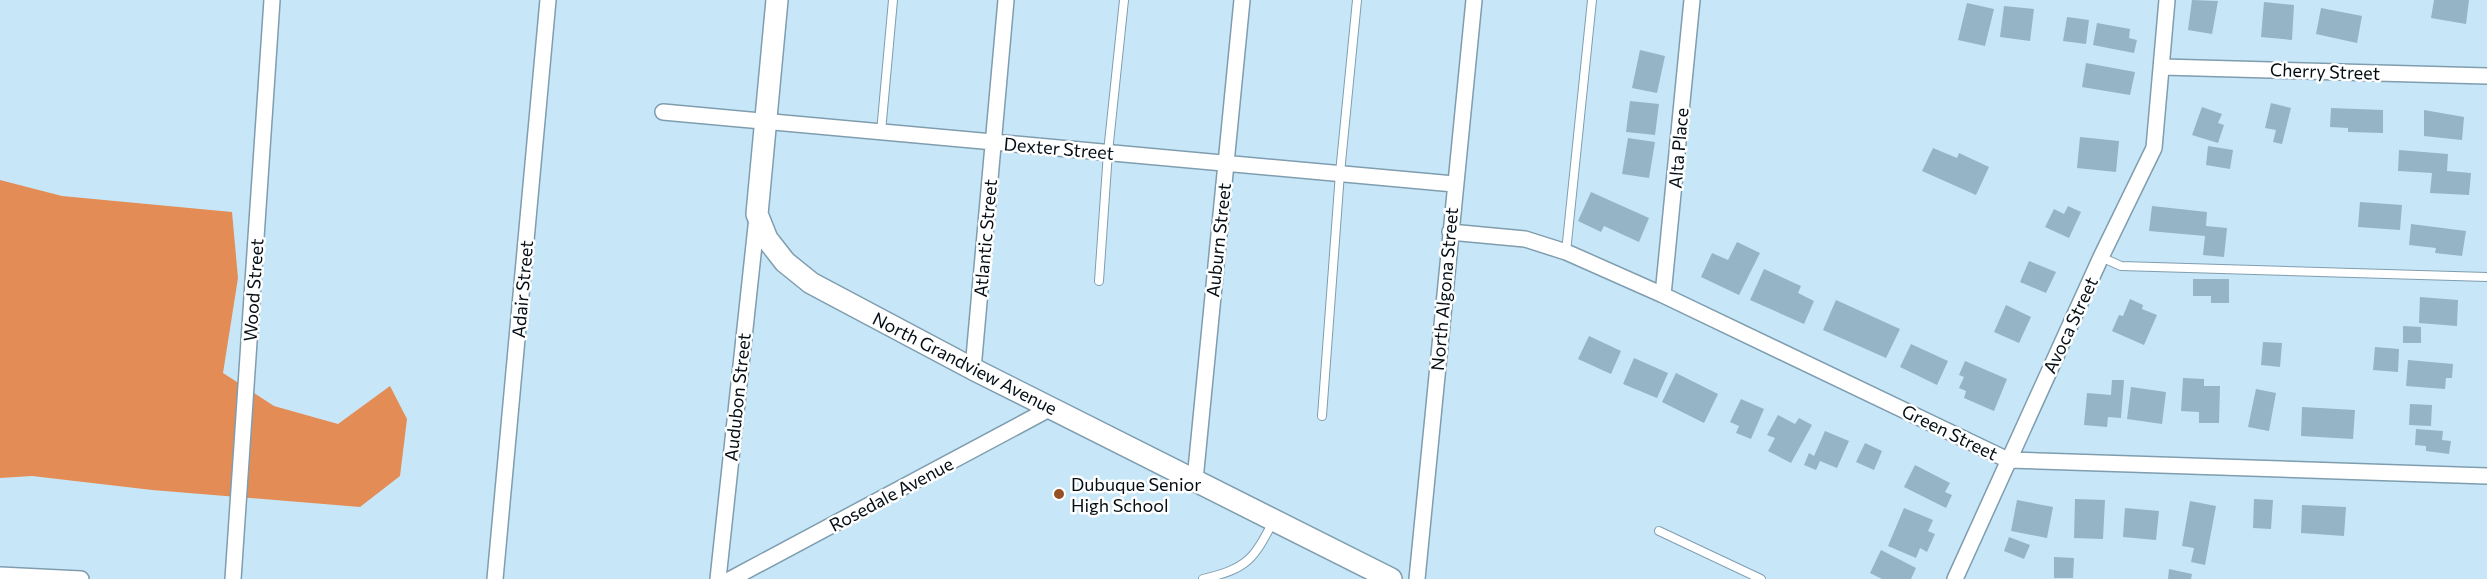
<svg xmlns="http://www.w3.org/2000/svg" width="2487" height="579" viewBox="0 0 2487 579" font-family="Commissioner,sans-serif">
	<rect width="100%" height="100%" fill="#c7e7f9"/>
	<!-- forest -->
	<path fill="#e38c56" d="M 0,180 L 62,196 L 232,212 L 238,278 L 223,373 L 274,406 L 338,424 L 390,386 L 407,419 L 400,476 L 360,507 L 152,490 L 32,476 L 0,478 Z"/>
	<!-- building -->
	<path fill="#95b4c5" d="M 2192,0 L 2218,1 L 2212,34 L 2188,30 Z
		M 2434,0 L 2469,0 L 2466,24 L 2431,18 Z
		M 2264,2 L 2294,5 L 2292,40 L 2261,37 Z
		M 1967,3 L 1994,9 L 1985,46 L 1958,40 Z
		M 2004,6 L 2034,9 L 2030,41 L 2000,37 Z
		M 2321,8 L 2362,16 L 2357,43 L 2316,34 Z
		M 2067,17 L 2089,20 L 2086,44 L 2063,41 Z
		M 2097,23 L 2130,29 L 2129,38 L 2137,40 L 2134,53 L 2093,45 Z
		M 1640,50 L 1665,56 L 1657,93 L 1632,88 Z
		M 2086,63 L 2135,72 L 2130,95 L 2082,87 Z
		M 1630,101 L 1659,104 L 1655,135 L 1626,132 Z
		M 2271,103 L 2291,108 L 2282,144 L 2273,142 L 2276,130 L 2265,128 Z
		M 2202,107 L 2222,114 L 2218,123 L 2224,125 L 2218,143 L 2192,135 Z
		M 2331,108 L 2383,110 L 2383,133 L 2348,132 L 2348,128 L 2330,127 Z
		M 2424,110 L 2464,117 L 2462,140 L 2424,136 Z
		M 2080,137 L 2119,141 L 2116,172 L 2077,168 Z
		M 1628,138 L 1655,142 L 1649,178 L 1622,174 Z
		M 2208,146 L 2233,150 L 2230,169 L 2206,165 Z
		M 1933,148 L 1957,158 L 1959,153 L 1989,167 L 1976,195 L 1922,171 Z
		M 2399,150 L 2448,154 L 2447,171 L 2471,173 L 2469,195 L 2430,193 L 2432,173 L 2398,171 Z
		M 1591,192 L 1649,218 L 1639,242 L 1604,226 L 1601,232 L 1578,221 Z
		M 2360,202 L 2402,205 L 2400,230 L 2358,227 Z
		M 2068,206 L 2081,212 L 2069,238 L 2045,227 L 2054,209 L 2064,214 Z
		M 2152,206 L 2207,212 L 2206,226 L 2227,228 L 2224,257 L 2203,255 L 2205,236 L 2149,231 Z
		M 2411,224 L 2466,231 L 2462,256 L 2435,253 L 2436,248 L 2409,245 Z
		M 1737,242 L 1760,253 L 1739,295 L 1701,277 L 1712,253 L 1728,260 Z
		M 2029,261 L 2056,272 L 2046,293 L 2020,282 Z
		M 1764,269 L 1801,286 L 1798,293 L 1814,301 L 1804,324 L 1750,300 Z
		M 2193,279 L 2229,279 L 2229,303 L 2211,303 L 2211,296 L 2193,296 Z
		M 2420,297 L 2458,300 L 2457,326 L 2419,323 Z
		M 2130,299 L 2143,305 L 2142,309 L 2157,315 L 2144,345 L 2112,331 L 2119,315 L 2123,316 Z
		M 1836,300 L 1900,329 L 1886,358 L 1823,330 Z
		M 2006,305 L 2031,317 L 2019,343 L 1994,332 Z
		M 2403,326 L 2421,327 L 2421,343 L 2403,343 Z
		M 1589,336 L 1621,351 L 1611,374 L 1578,359 Z
		M 2263,342 L 2282,343 L 2280,367 L 2261,365 Z
		M 1911,344 L 1948,361 L 1937,385 L 1900,367 Z
		M 2375,347 L 2399,349 L 2398,372 L 2373,370 Z
		M 1634,358 L 1668,373 L 1657,398 L 1623,384 Z
		M 2408,360 L 2453,364 L 2452,378 L 2446,378 L 2445,389 L 2406,386 Z
		M 1965,361 L 2007,379 L 1994,411 L 1964,398 L 1966,391 L 1959,388 L 1964,377 L 1959,375 Z
		M 1676,373 L 1718,394 L 1704,423 L 1662,402 Z
		M 2183,378 L 2204,379 L 2204,386 L 2220,386 L 2219,423 L 2199,423 L 2199,412 L 2181,411 Z
		M 2112,380 L 2124,380 L 2121,418 L 2108,417 L 2107,427 L 2084,425 L 2087,393 L 2111,395 Z
		M 2131,387 L 2166,392 L 2162,424 L 2127,419 Z
		M 2256,389 L 2276,393 L 2269,431 L 2248,427 Z
		M 1741,399 L 1764,409 L 1751,439 L 1736,433 L 1739,426 L 1730,422 Z
		M 2410,404 L 2432,405 L 2431,426 L 2409,425 Z
		M 2302,407 L 2355,410 L 2353,439 L 2301,436 Z
		M 1778,415 L 1795,424 L 1799,418 L 1812,425 L 1791,463 L 1768,451 L 1775,438 L 1767,435 Z
		M 2416,429 L 2443,431 L 2442,440 L 2451,441 L 2449,454 L 2426,451 L 2426,446 L 2415,445 Z
		M 1825,431 L 1849,441 L 1837,468 L 1820,461 L 1816,470 L 1804,465 L 1809,453 L 1814,456 Z
		M 1865,443 L 1882,451 L 1874,470 L 1856,462 Z
		M 1915,465 L 1950,483 L 1945,492 L 1952,495 L 1946,508 L 1904,487 Z
		M 2075,499 L 2105,500 L 2103,539 L 2074,538 Z
		M 2254,499 L 2273,500 L 2271,529 L 2253,528 Z
		M 2017,500 L 2053,507 L 2047,538 L 2011,531 Z
		M 2190,501 L 2216,506 L 2205,565 L 2191,562 L 2194,548 L 2182,546 Z
		M 2302,505 L 2346,507 L 2344,536 L 2301,533 Z
		M 1904,508 L 1933,520 L 1928,531 L 1935,534 L 1927,552 L 1920,548 L 1916,558 L 1888,546 Z
		M 2125,508 L 2159,511 L 2156,540 L 2123,537 Z
		M 2009,537 L 2030,545 L 2024,559 L 2004,551 Z
		M 1881,550 L 1916,568 L 1911,579 L 1882,579 L 1870,573 Z
		M 2054,557 L 2074,558 L 2073,578 L 2054,578 Z
		M 2169,569 L 2192,574 L 2191,579 L 2168,579 Z"/>
	<g fill="none" stroke-linecap="round" stroke-linejoin="round">
		<!-- lane casing -->
		<g stroke="#7f9dae" stroke-width="10">
			<path id="lane" d="M 881,132 L 893,0
				M 1566,252 L 1592,0
				M 2101,257 L 2121,266 L 2487,277
				M 1099,281 L 1108,152 L 1124,0
				M 1322,416 L 1340,173 L 1357,0
				M 1659,531 L 1761,579
				M 1203,579 C 1248,568 1253,560 1274,520"/>
		</g>
		<!-- street casing -->
		<g stroke="#7f9dae" stroke-width="18">
			<path id="street" d="M 2163,67 L 2487,76
				M 663,112 L 1454,184
				M 1450,232 L 1525,239 L 1566,252 L 1663,295 L 2008,460 L 2487,476
				M 1663,295 L 1692,0
				M 973,369 L 1006,0
				M 1195,480 L 1242,0
				M 0,575 L 81,579
				M 233,579 L 272,0
				M 495,579 L 548,0
				M 718,579 L 757,217
				M 731,579 L 1051,408
				M 1417,579 L 1474,0
				M 1955,579 L 2101,257 L 2154,148 L 2167,0"/>
		</g>
		<!-- secondary casing -->
		<g stroke="#7f9dae" stroke-width="24">
			<path id="secondary" d="M 777,0 L 757,214 L 767,239 L 785,262 L 811,283 L 973,369 L 1391,579"/>
		</g>
		<!-- lane -->
		<use href="#lane" stroke="#fff" stroke-width="8"/>
		<!-- street -->
		<use href="#street" stroke="#fff" stroke-width="15"/>
		<!-- secondary -->
		<use href="#secondary" stroke="#fff" stroke-width="21"/>
	</g>
	<!-- markers -->
	<circle fill="#955123" stroke="#fff" stroke-width="2" cx="1059" cy="494" r="6"/>
	<g text-anchor="middle" dominant-baseline="central" stroke-width="5" stroke-linejoin="round" paint-order="stroke">
		<!-- street labels -->
		<g font-size="18" fill="#030d13" stroke="#fff">
			<text transform="translate(2325 71) rotate(2)">Cherry Street</text>
			<text transform="translate(1059 148) rotate(5)">Dexter Street</text>
			<text transform="translate(1678 148) rotate(-85)">Alta Place</text>
			<text transform="translate(985 238) rotate(-85)">Atlantic Street</text>
			<text transform="translate(1218 240) rotate(-84)">Auburn Street</text>
			<text transform="translate(522 289) rotate(-85)">Adair Street</text>
			<text transform="translate(1444 289) rotate(-85)">North Algona Street</text>
			<text transform="translate(253 290) rotate(-86)">Wood Street</text>
			<text transform="translate(2070 325) rotate(-65)">Avoca Street</text>
			<text transform="translate(965 363) rotate(27)">North Grandview Avenue</text>
			<text transform="translate(737 397) rotate(-84)">Audubon Street</text>
			<text transform="translate(1950 432) rotate(26)">Green Street</text>
			<text transform="translate(891 494) rotate(-28)">Rosedale Avenue</text>
		</g>
		<!-- poi labels -->
		<g font-size="18" fill="#030d13" stroke="#fff" text-anchor="start">
			<text x="1071" y="484">Dubuque Senior<tspan x="1071" dy="21">High School</tspan></text>
		</g>
	</g>
</svg>
